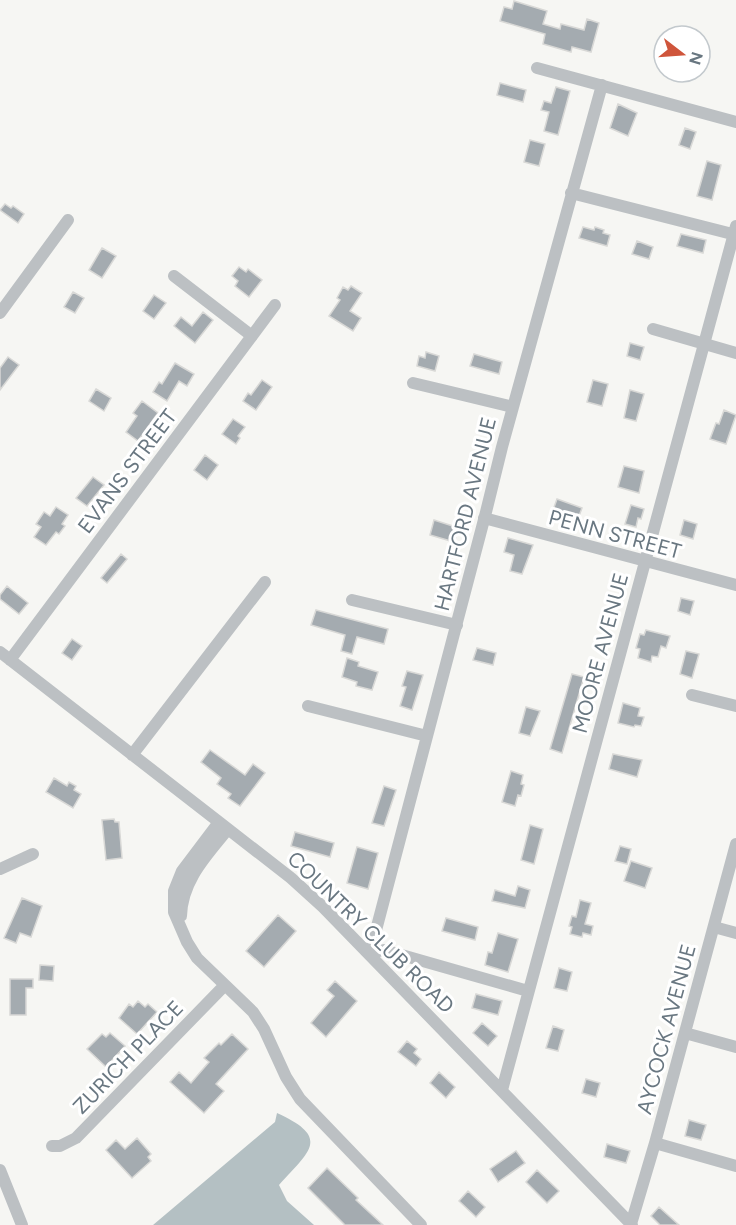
<svg xmlns="http://www.w3.org/2000/svg" width="736" height="1225" viewBox="0 0 736 1225" font-family="Figtree,sans-serif">
	<rect width="100%" height="100%" fill="#f6f6f3"/>
	<!-- water -->
	<path fill="#b4c0c3" d="M 277,1113 C 332,1138 309,1151 279,1185 L 287,1201 L 314,1225 L 153,1225 L 275,1122 Z"/>
	<!-- building -->
	<path fill="#a4abb0" stroke="#d8d8d6" stroke-width="1.5" d="M 514,1 L 547,11 L 543,24 L 560,29 L 561,24 L 584,30 L 587,19 L 599,23 L 591,52 L 572,47 L 571,52 L 543,44 L 545,34 L 500,21 L 504,7 L 512,9 Z
		M 500,83 L 526,90 L 523,102 L 497,95 Z
		M 556,87 L 570,91 L 558,135 L 544,131 L 549,112 L 541,110 L 544,101 L 551,103 Z
		M 618,104 L 637,113 L 628,136 L 610,128 Z
		M 685,128 L 696,132 L 690,149 L 679,145 Z
		M 530,140 L 545,144 L 539,166 L 524,162 Z
		M 707,161 L 721,165 L 712,200 L 697,196 Z
		M 5,204 L 11,208 L 13,206 L 24,214 L 18,223 L 0,210 Z
		M 583,227 L 594,230 L 595,227 L 604,230 L 603,233 L 610,235 L 607,246 L 579,238 Z
		M 681,234 L 706,240 L 703,253 L 677,246 Z
		M 637,241 L 653,247 L 649,259 L 632,254 Z
		M 102,248 L 116,256 L 102,278 L 89,270 Z
		M 239,267 L 246,272 L 248,269 L 262,280 L 249,297 L 235,286 L 238,281 L 232,276 Z
		M 351,286 L 362,293 L 350,311 L 361,318 L 353,331 L 329,316 L 340,300 L 337,298 L 343,287 L 348,290 Z
		M 73,292 L 84,298 L 75,313 L 64,307 Z
		M 154,295 L 166,303 L 154,319 L 143,311 Z
		M 203,312 L 213,320 L 195,343 L 174,326 L 181,317 L 192,326 Z
		M 630,343 L 644,347 L 640,360 L 627,356 Z
		M 426,352 L 439,356 L 435,371 L 417,366 L 419,356 L 425,358 Z
		M 474,354 L 502,362 L 499,374 L 470,366 Z
		M 8,357 L 19,365 L 0,390 L 0,368 Z
		M 175,363 L 194,374 L 187,386 L 179,381 L 167,401 L 153,392 L 159,382 L 162,384 Z
		M 262,380 L 272,387 L 256,410 L 243,401 L 248,393 L 251,395 Z
		M 593,380 L 608,384 L 602,406 L 587,402 Z
		M 96,389 L 111,398 L 104,411 L 89,401 Z
		M 630,390 L 644,394 L 636,421 L 624,418 Z
		M 142,401 L 158,413 L 138,441 L 126,432 L 137,416 L 133,413 Z
		M 724,410 L 736,415 L 726,444 L 710,439 L 716,423 L 719,424 Z
		M 233,419 L 245,427 L 238,436 L 240,438 L 236,444 L 222,434 Z
		M 205,455 L 218,465 L 207,480 L 194,470 Z
		M 624,466 L 644,471 L 639,493 L 618,487 Z
		M 93,477 L 104,485 L 87,506 L 76,498 Z
		M 557,499 L 582,508 L 576,524 L 552,513 Z
		M 631,505 L 644,509 L 641,519 L 638,518 L 636,527 L 625,524 Z
		M 56,507 L 68,515 L 62,524 L 65,526 L 59,534 L 56,532 L 46,545 L 34,537 L 41,527 L 36,524 L 44,512 L 50,516 Z
		M 434,520 L 459,528 L 454,542 L 430,535 Z
		M 684,520 L 697,524 L 693,539 L 680,535 Z
		M 508,538 L 533,545 L 522,574 L 510,571 L 514,555 L 504,552 Z
		M 121,554 L 127,559 L 107,583 L 101,578 Z
		M 7,586 L 28,603 L 19,614 L 0,599 L 0,595 Z
		M 681,598 L 694,601 L 690,615 L 678,611 Z
		M 316,610 L 388,629 L 384,644 L 357,637 L 352,654 L 341,651 L 345,635 L 311,625 Z
		M 646,630 L 670,636 L 666,648 L 661,646 L 658,657 L 652,656 L 651,662 L 638,658 L 640,649 L 636,648 L 640,634 L 644,635 Z
		M 72,639 L 82,646 L 72,660 L 62,653 Z
		M 477,648 L 496,653 L 493,665 L 473,660 Z
		M 686,651 L 699,654 L 692,678 L 680,674 Z
		M 347,658 L 359,662 L 358,666 L 378,672 L 372,690 L 356,686 L 357,682 L 342,677 Z
		M 407,671 L 423,675 L 412,710 L 400,706 L 406,687 L 402,686 Z
		M 572,674 L 584,677 L 562,753 L 550,749 Z
		M 623,703 L 640,708 L 638,716 L 644,717 L 641,726 L 635,725 L 634,727 L 618,723 Z
		M 526,707 L 540,711 L 530,736 L 519,733 Z
		M 210,750 L 245,775 L 253,764 L 265,773 L 240,806 L 228,798 L 231,794 L 217,784 L 221,778 L 201,762 Z
		M 613,754 L 642,760 L 637,777 L 609,769 Z
		M 511,771 L 523,775 L 521,784 L 524,785 L 521,796 L 518,795 L 515,806 L 502,802 Z
		M 54,778 L 67,786 L 69,782 L 76,786 L 74,790 L 81,794 L 73,808 L 46,792 Z
		M 384,786 L 396,790 L 384,826 L 372,823 Z
		M 114,819 L 115,822 L 119,822 L 122,858 L 106,860 L 102,820 Z
		M 530,825 L 543,829 L 534,864 L 521,860 Z
		M 295,832 L 334,843 L 330,857 L 291,846 Z
		M 620,846 L 631,849 L 627,864 L 615,861 Z
		M 357,847 L 378,853 L 368,889 L 347,883 Z
		M 631,861 L 652,868 L 645,888 L 624,881 Z
		M 518,886 L 530,890 L 525,908 L 492,901 L 495,890 L 515,896 Z
		M 22,898 L 42,906 L 31,937 L 20,933 L 16,943 L 4,938 Z
		M 580,900 L 591,903 L 585,924 L 593,926 L 591,935 L 583,933 L 582,937 L 570,934 L 572,927 L 569,926 L 572,916 L 576,917 Z
		M 278,915 L 296,931 L 264,967 L 246,951 Z
		M 446,918 L 478,927 L 475,940 L 442,931 Z
		M 498,933 L 518,939 L 508,972 L 485,965 L 488,952 L 492,953 Z
		M 40,965 L 54,966 L 53,981 L 39,980 Z
		M 559,968 L 572,972 L 567,991 L 554,988 Z
		M 10,979 L 33,979 L 33,988 L 26,988 L 26,1015 L 10,1015 Z
		M 335,981 L 357,1001 L 326,1037 L 311,1023 L 334,996 L 327,990 Z
		M 476,994 L 502,1001 L 498,1015 L 472,1008 Z
		M 138,1001 L 145,1007 L 148,1004 L 157,1012 L 137,1034 L 119,1018 L 129,1004 L 133,1007 Z
		M 482,1023 L 497,1036 L 488,1046 L 473,1033 Z
		M 553,1026 L 564,1030 L 558,1051 L 546,1048 Z
		M 110,1033 L 125,1046 L 106,1067 L 87,1049 L 102,1034 L 106,1037 Z
		M 232,1034 L 248,1049 L 216,1084 L 224,1091 L 204,1113 L 170,1082 L 179,1072 L 191,1083 L 209,1062 L 204,1058 L 219,1043 L 221,1045 Z
		M 407,1041 L 417,1049 L 414,1053 L 421,1059 L 416,1066 L 398,1052 Z
		M 439,1072 L 455,1087 L 446,1098 L 430,1083 Z
		M 586,1079 L 600,1083 L 596,1097 L 582,1093 Z
		M 689,1120 L 706,1125 L 701,1140 L 685,1136 Z
		M 137,1138 L 151,1154 L 148,1157 L 151,1161 L 132,1178 L 106,1150 L 116,1140 L 125,1149 Z
		M 607,1144 L 630,1151 L 626,1163 L 604,1157 Z
		M 516,1151 L 525,1163 L 498,1182 L 490,1169 Z
		M 327,1168 L 358,1198 L 356,1200 L 383,1225 L 345,1225 L 308,1188 Z
		M 537,1170 L 559,1191 L 547,1203 L 526,1182 Z
		M 468,1191 L 485,1207 L 476,1217 L 459,1201 Z
		M 659,1207 L 679,1225 L 660,1225 L 651,1216 Z"/>
	<g fill="none" stroke-linecap="round" stroke-linejoin="round">
		<!-- minor -->
		<path stroke="#bcc0c3" stroke-width="12" d="M 537,68 L 736,122
			M 571,193 L 736,235
			M 174,276 L 252,336
			M 0,313 L 68,220
			M 653,329 L 736,353
			M 413,383 L 513,407
			M 484,518 L 736,585
			M 352,600 L 457,625
			M 0,652 L 219,822 L 291,878 L 323,907 L 632,1225
			M 10,660 L 275,305
			M 692,695 L 736,706
			M 308,706 L 427,736
			M 132,755 L 265,582
			M 219,822 L 182,871 L 174,891 L 174,912 L 187,942 L 197,958 L 253,1012 L 264,1029 L 286,1077 L 300,1099 L 421,1225
			M 0,869 L 33,854
			M 181,916 C 182,880 207,855 228,829
			M 714,927 L 736,933
			M 528,991 L 384,950 L 370,953 L 486,512 L 502,447 L 602,85
			M 685,1033 L 736,1047
			M 502,1090 L 736,226
			M 655,1143 L 736,1166
			M 52,1146 L 60,1146 L 76,1138 L 225,985
			M 0,1170 L 22,1225
			M 631,1224 L 655,1143 L 736,844"/>
	</g>
	<g text-anchor="middle" dominant-baseline="central" stroke-width="6" stroke-linejoin="round" paint-order="stroke">
		<!-- street labels -->
		<g font-size="21" fill="#697781" stroke="#fff">
			<text transform="translate(127 471) rotate(-53)">EVANS STREET</text>
			<text transform="translate(465 514) rotate(-76)">HARTFORD AVENUE</text>
			<text transform="translate(615 534) rotate(15)">PENN STREET</text>
			<text transform="translate(600 653) rotate(-75)">MOORE AVENUE</text>
			<text transform="translate(371 932) rotate(44)">COUNTRY CLUB ROAD</text>
			<text transform="translate(666 1029) rotate(-75)">AYCOCK AVENUE</text>
			<text transform="translate(128 1057) rotate(-46)">ZURICH PLACE</text>
		</g>
	</g>
	<!-- north arrow -->
	<g transform="translate(682 54) rotate(107)"><circle r="28" fill="#ffffff" stroke="#c3c9cd" stroke-width="1.5"/>
	<path d="M0-4.5L10 22L0 15L-10 22Z" fill="#cf553b"/>
	<text y="-9" font-size="16" font-weight="bold" text-anchor="middle" fill="#697781">N</text>
	</g>
</svg>
